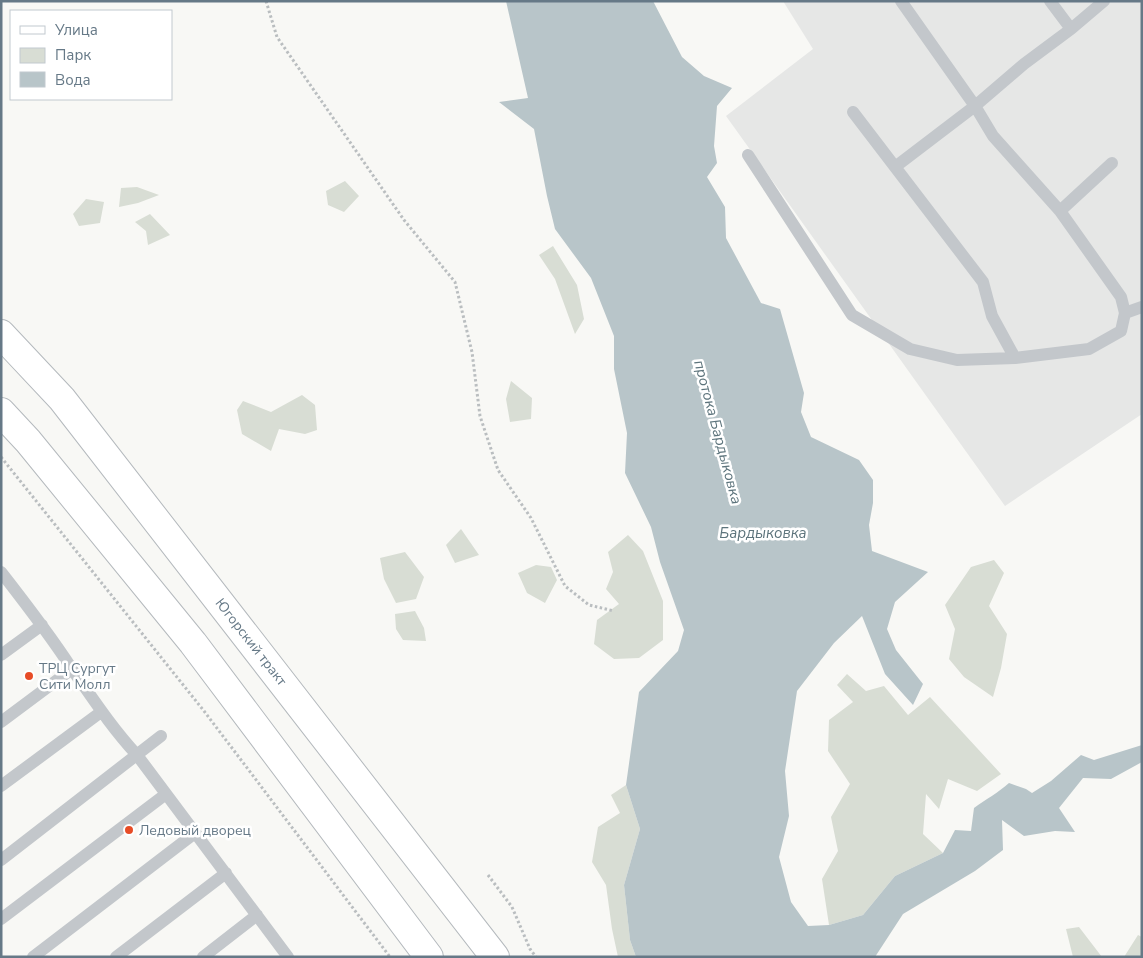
<svg xmlns="http://www.w3.org/2000/svg" width="1143" height="958" viewBox="0 0 1143 958" font-family="'Nunito Sans',sans-serif">
	<rect width="100%" height="100%" fill="#f8f8f5"/>
	<!-- built -->
	<path fill="#e6e7e6" d="M 783,1 L 1142,1 L 1142,414 L 1005,506 L 726,116 L 813,49 Z"/>
	<!-- green -->
	<path fill="#d8ddd4" d="M 345,181 L 359,196 L 344,212 L 328,205 L 326,191 Z
		M 137,187 L 159,195 L 138,203 L 119,207 L 121,188 Z
		M 86,199 L 104,202 L 100,223 L 79,226 L 73,214 Z
		M 150,214 L 170,235 L 148,245 L 146,231 L 135,222 Z
		M 553,246 L 577,285 L 584,319 L 575,334 L 555,279 L 539,255 Z
		M 511,381 L 532,398 L 531,419 L 510,422 L 506,399 Z
		M 302,395 L 315,405 L 317,430 L 305,434 L 279,429 L 271,451 L 242,434 L 237,410 L 243,401 L 271,412 Z
		M 461,529 L 479,555 L 455,563 L 446,545 Z
		M 628,535 L 643,551 L 663,601 L 663,640 L 639,658 L 614,659 L 594,644 L 597,620 L 619,604 L 606,589 L 613,572 L 608,552 Z
		M 405,552 L 424,577 L 416,599 L 396,603 L 384,579 L 380,558 Z
		M 994,560 L 1004,573 L 989,606 L 1007,634 L 1001,668 L 993,697 L 964,677 L 949,659 L 955,629 L 945,605 L 971,567 Z
		M 536,565 L 551,567 L 557,580 L 545,603 L 527,593 L 518,573 Z
		M 415,611 L 424,628 L 426,641 L 403,640 L 396,629 L 395,614 Z
		M 847,674 L 866,691 L 884,686 L 908,715 L 930,697 L 1001,774 L 977,791 L 948,779 L 939,809 L 926,794 L 923,834 L 943,853 L 895,876 L 863,915 L 829,925 L 822,879 L 838,851 L 831,817 L 850,784 L 828,751 L 829,720 L 853,702 L 837,685 Z
		M 626,785 L 640,829 L 624,885 L 630,940 L 636,957 L 618,957 L 612,929 L 606,885 L 592,862 L 598,827 L 620,813 L 611,795 Z
		M 1079,927 L 1102,957 L 1073,957 L 1066,929 Z
		M 1138,935 L 1142,937 L 1142,957 L 1124,957 Z"/>
	<!-- water -->
	<path fill="#b8c5c9" d="M 506,1 L 653,1 L 682,57 L 704,76 L 732,88 L 717,106 L 714,146 L 717,163 L 707,177 L 725,207 L 726,238 L 761,303 L 780,309 L 804,393 L 801,412 L 811,437 L 859,460 L 873,480 L 873,503 L 869,525 L 872,551 L 928,572 L 895,602 L 887,629 L 896,650 L 923,684 L 913,705 L 885,674 L 862,616 L 834,643 L 797,691 L 785,771 L 789,816 L 779,857 L 791,902 L 808,926 L 829,925 L 863,915 L 895,876 L 943,853 L 955,830 L 971,831 L 974,808 C 986,799 998,793 1009,783 L 1026,789 L 1032,793 L 1051,781 L 1081,755 L 1094,760 L 1142,745 L 1142,762 L 1111,779 L 1083,778 L 1059,808 L 1075,832 L 1055,831 L 1024,836 L 1002,820 L 1003,850 L 975,871 L 903,914 L 875,957 L 636,957 L 630,940 L 624,885 L 640,829 L 626,785 L 639,692 L 678,651 L 684,630 L 660,562 L 651,527 L 625,473 L 627,433 L 614,369 L 614,336 L 591,278 L 555,229 L 547,196 L 534,129 L 499,102 L 528,98 Z"/>
	<g fill="none" stroke-linecap="round" stroke-linejoin="round">
		<!-- primary casing -->
		<g stroke="#b4b9bd" stroke-width="30">
			<path id="primary" d="M 1,334 L 62,399 L 495,957
				M 1,412 L 28,441 L 193,643 L 429,957"/>
		</g>
		<!-- path -->
		<path stroke="#babec0" stroke-width="3" stroke-dasharray="2.5 2.5" stroke-linecap="butt" d="M 266,1 L 277,37 L 404,220 L 455,282 L 472,352 L 480,416 L 498,470 L 531,518 L 565,586 L 589,605 L 614,611
			M 1,457 L 204,711 L 390,957
			M 488,875 L 512,907 L 530,949 L 536,957"/>
		<!-- service -->
		<path stroke="#c3c7cb" stroke-width="12" d="M 1050,1 L 1071,29
			M 853,112 L 983,282 L 992,316 L 1015,358
			M 748,155 L 852,315 L 910,349 L 957,360 L 1015,358 L 1089,349 L 1121,331 L 1125,313 L 1121,297 L 1060,211 L 993,136 L 975,106 L 901,1
			M 895,167 L 975,106 L 1024,64 L 1071,29 L 1104,1
			M 1060,211 L 1112,163
			M 1125,313 L 1142,307
			M 1,572 C 26,604 50,635 72,669 C 93,699 112,728 137,755 L 288,957
			M 1,655 L 42,625
			M 1,722 L 72,669
			M 1,786 L 101,712
			M 1,860 L 161,736
			M 1,919 L 166,794
			M 33,957 L 195,833
			M 116,957 L 226,873
			M 203,957 L 257,915"/>
		<!-- primary -->
		<use href="#primary" stroke="#fff" stroke-width="28"/>
	</g>
	<!-- markers -->
	<g fill="#e74c26" stroke="#fff" stroke-width="2">
		<circle cx="29" cy="676" r="5"/>
		<circle cx="129" cy="830" r="5"/>
	</g>
	<g text-anchor="middle" dominant-baseline="central" stroke-width="5" stroke-linejoin="round" paint-order="stroke">
		<!-- street labels -->
		<g font-size="14" fill="#667987" stroke="#fff">
			<text transform="translate(251 642) rotate(52)">Югорский тракт</text>
		</g>
		<!-- poi labels -->
		<g font-size="14" fill="#667987" stroke="#fff" text-anchor="start">
			<text x="39" y="668">ТРЦ Сургут<tspan x="39" dy="16">Сити Молл</tspan></text>
			<text x="139" y="830">Ледовый дворец</text>
		</g>
		<!-- water labels -->
		<g font-size="15" font-style="italic" fill="#5d747c" stroke="#fff">
			<text transform="translate(718 432) rotate(75)">протока Бардыковка</text>
			<text x="763" y="533">Бардыковка</text>
		</g>
	</g>
	<!-- border -->
	<rect width="1143" height="958" fill="none" stroke="#667987" stroke-width="5"/>
	<!-- legend -->
	<rect x="10" y="10" width="162" height="90" fill="#ffffff" stroke="#c2c9cf"/>
	<rect x="20" y="26" width="25" height="8" fill="#ffffff" stroke="#c2c9cf"/>
	<text x="55" y="35" font-size="15" fill="#667987">Улица</text>
	<rect x="20" y="48" width="25" height="15" fill="#d8ddd4" stroke="#c2c9cf"/>
	<text x="55" y="60" font-size="15" fill="#667987">Парк</text>
	<rect x="20" y="72" width="25" height="15" fill="#b8c5c9" stroke="#c2c9cf"/>
	<text x="55" y="85" font-size="15" fill="#667987">Вода</text>
</svg>
